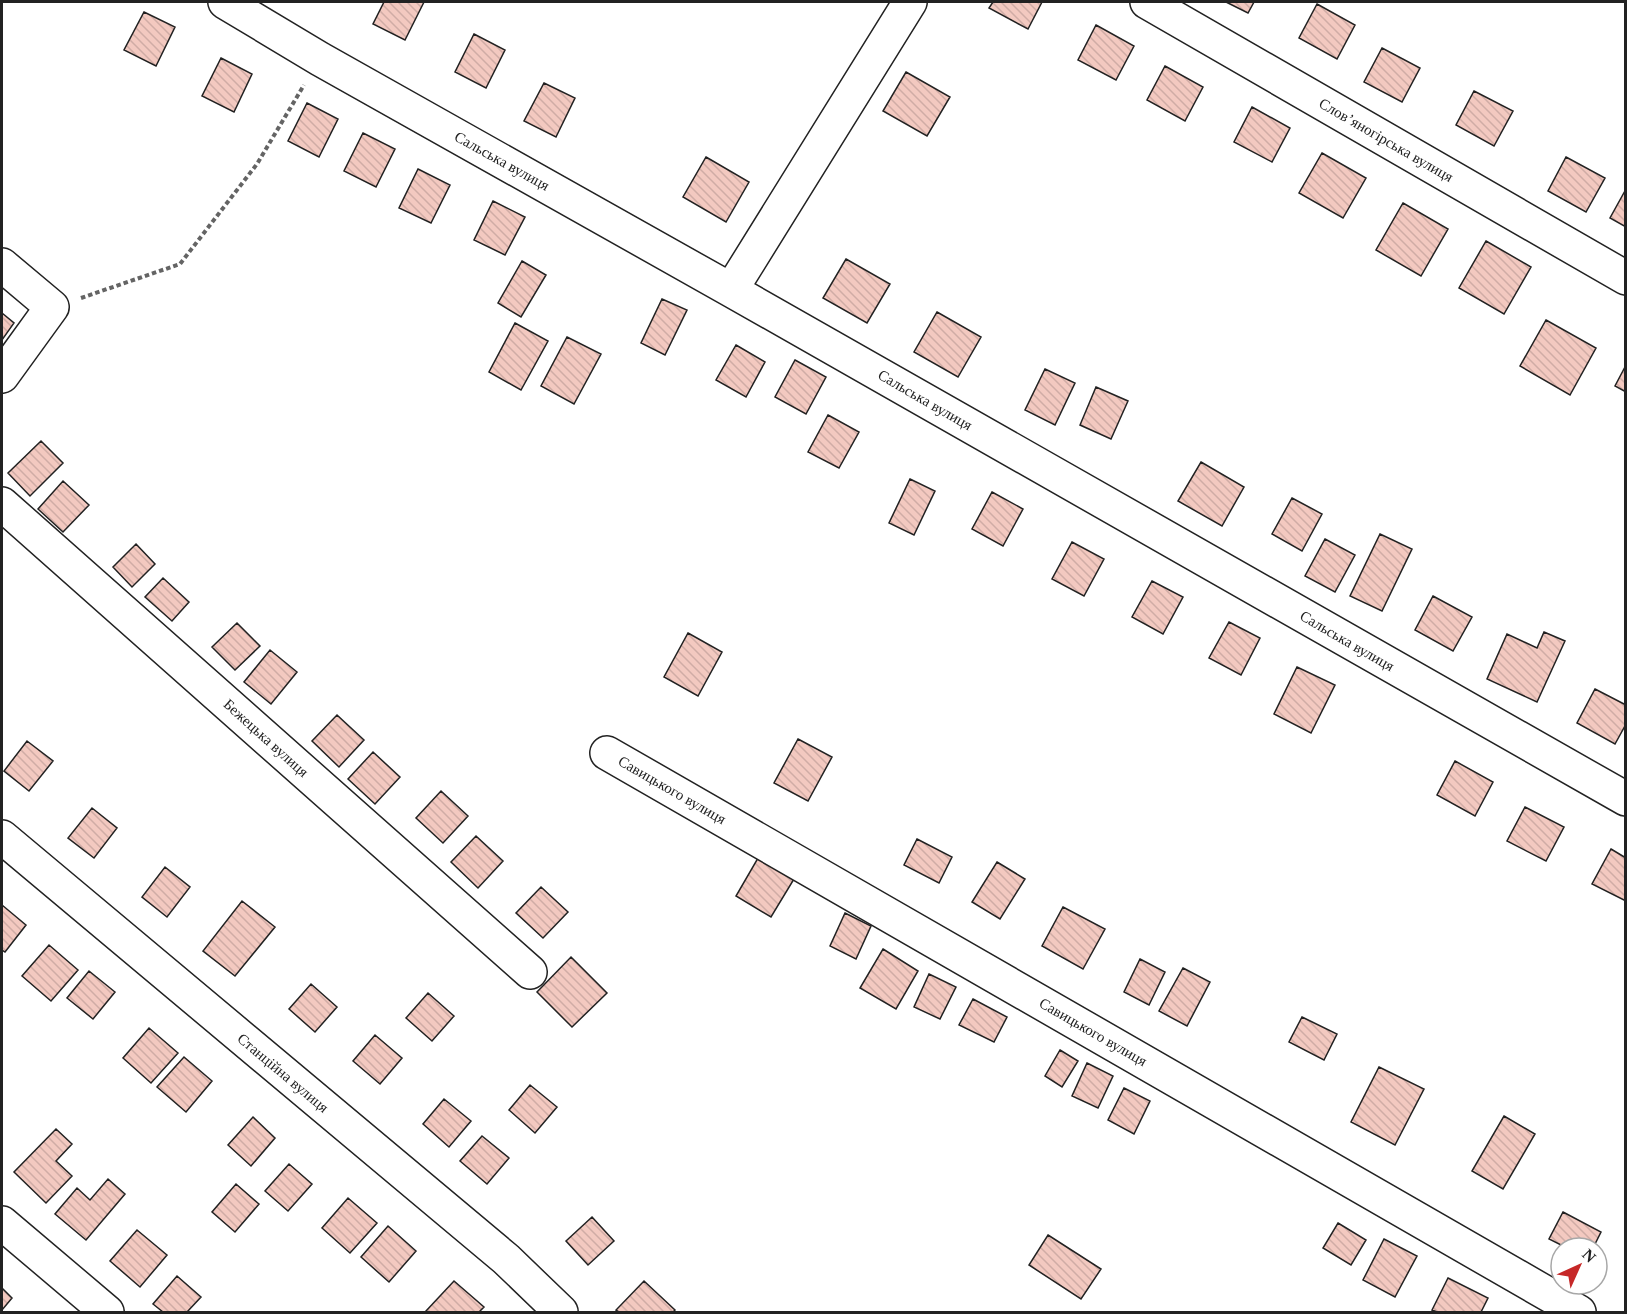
<svg xmlns="http://www.w3.org/2000/svg" width="1627" height="1314" viewBox="0 0 1627 1314" font-family="Georgia,serif">
	<defs>
		<pattern id="building-back-hatch" width="6" height="6" patternUnits="userSpaceOnUse" patternTransform="scale(1.5)"><rect width="6" height="6" fill="#f3c9c0"/><path d="M-1 5l2 2M0 0l6 6M5-1l2 2" fill="none" stroke="#d0aca5"/></pattern>
	</defs>
	<rect width="100%" height="100%" fill="#fff"/>
	<!-- building -->
	<path fill="url(#building-back-hatch)" stroke="#222" stroke-width="1.5" d="M 384,2 L 424,2 L 405,40 L 373,24 Z
		M 993,2 L 1042,2 L 1028,29 L 989,8 Z
		M 1226,2 L 1254,2 L 1248,13 Z
		M 1317,4 L 1355,25 L 1337,59 L 1299,38 Z
		M 144,12 L 175,27 L 156,66 L 124,50 Z
		M 1096,25 L 1134,46 L 1116,80 L 1078,60 Z
		M 474,34 L 505,50 L 486,88 L 455,72 Z
		M 1382,48 L 1420,68 L 1402,102 L 1364,82 Z
		M 221,58 L 252,74 L 234,112 L 202,96 Z
		M 1165,66 L 1203,87 L 1185,121 L 1147,100 Z
		M 906,72 L 950,97 L 927,136 L 883,111 Z
		M 544,83 L 575,98 L 556,137 L 524,121 Z
		M 1474,91 L 1513,111 L 1494,146 L 1456,125 Z
		M 307,103 L 338,119 L 319,157 L 288,141 Z
		M 1252,107 L 1290,128 L 1272,162 L 1234,142 Z
		M 363,133 L 395,149 L 376,187 L 344,171 Z
		M 1322,153 L 1366,178 L 1343,218 L 1299,193 Z
		M 706,157 L 749,182 L 726,222 L 683,197 Z
		M 1566,157 L 1605,178 L 1586,212 L 1548,191 Z
		M 418,169 L 450,185 L 431,223 L 399,208 Z
		M 1626,189 L 1626,227 L 1610,218 Z
		M 493,201 L 525,217 L 505,255 L 474,240 Z
		M 1403,203 L 1448,229 L 1421,276 L 1376,250 Z
		M 1486,241 L 1531,267 L 1504,314 L 1459,288 Z
		M 846,259 L 890,284 L 867,323 L 823,298 Z
		M 522,261 L 546,275 L 521,317 L 498,303 Z
		M 662,299 L 687,310 L 665,355 L 641,343 Z
		M 937,312 L 981,337 L 958,377 L 914,352 Z
		M 2,313 L 14,323 L 2,340 Z
		M 1546,320 L 1596,348 L 1570,395 L 1520,366 Z
		M 515,323 L 548,341 L 521,390 L 489,372 Z
		M 567,337 L 601,354 L 574,404 L 541,386 Z
		M 736,345 L 765,362 L 746,397 L 716,380 Z
		M 795,360 L 826,377 L 806,414 L 775,397 Z
		M 1626,365 L 1626,392 L 1615,386 Z
		M 1045,369 L 1075,383 L 1055,425 L 1025,410 Z
		M 1096,387 L 1128,401 L 1111,439 L 1080,425 Z
		M 828,415 L 859,432 L 839,468 L 808,452 Z
		M 41,441 L 63,463 L 30,496 L 8,473 Z
		M 1201,462 L 1244,487 L 1222,526 L 1178,501 Z
		M 910,479 L 935,491 L 914,535 L 889,523 Z
		M 63,481 L 89,505 L 63,532 L 38,509 Z
		M 992,492 L 1023,509 L 1003,546 L 972,529 Z
		M 1292,498 L 1322,514 L 1302,551 L 1272,534 Z
		M 1380,534 L 1412,549 L 1382,611 L 1350,596 Z
		M 1325,539 L 1355,555 L 1335,592 L 1305,576 Z
		M 1072,542 L 1104,559 L 1084,596 L 1052,579 Z
		M 136,544 L 155,564 L 132,587 L 113,567 Z
		M 163,578 L 189,602 L 172,621 L 145,597 Z
		M 1152,581 L 1183,597 L 1163,634 L 1132,617 Z
		M 1433,596 L 1472,617 L 1453,651 L 1415,630 Z
		M 1229,622 L 1260,638 L 1241,675 L 1209,658 Z
		M 237,623 L 260,646 L 235,670 L 212,647 Z
		M 1544,632 L 1565,641 L 1537,702 L 1487,679 L 1507,634 L 1537,648 Z
		M 688,633 L 722,652 L 698,696 L 664,677 Z
		M 270,650 L 297,672 L 271,704 L 244,682 Z
		M 1297,667 L 1335,685 L 1311,733 L 1274,714 Z
		M 1595,689 L 1626,705 L 1626,724 L 1615,744 L 1577,723 Z
		M 337,715 L 364,740 L 339,767 L 312,741 Z
		M 798,739 L 832,757 L 808,801 L 774,783 Z
		M 27,741 L 53,761 L 29,791 L 4,771 Z
		M 373,752 L 400,777 L 375,804 L 348,779 Z
		M 1455,761 L 1493,782 L 1475,816 L 1437,795 Z
		M 441,791 L 468,816 L 443,843 L 416,818 Z
		M 1525,807 L 1564,827 L 1546,861 L 1507,841 Z
		M 92,808 L 117,828 L 94,858 L 68,838 Z
		M 476,836 L 503,861 L 478,888 L 451,862 Z
		M 917,839 L 952,857 L 939,883 L 904,865 Z
		M 1611,849 L 1626,858 L 1626,901 L 1592,884 Z
		M 758,858 L 794,879 L 771,917 L 736,896 Z
		M 997,862 L 1025,879 L 1000,919 L 972,902 Z
		M 165,867 L 190,887 L 167,917 L 142,897 Z
		M 541,887 L 568,912 L 543,938 L 516,913 Z
		M 242,901 L 275,927 L 235,976 L 203,951 Z
		M 2,905 L 26,925 L 5,952 L 2,950 Z
		M 1063,907 L 1105,929 L 1083,969 L 1042,946 Z
		M 845,913 L 871,926 L 856,959 L 830,946 Z
		M 49,945 L 78,970 L 51,1001 L 22,976 Z
		M 883,949 L 918,971 L 896,1009 L 860,988 Z
		M 571,957 L 607,993 L 572,1027 L 537,992 Z
		M 1140,959 L 1165,972 L 1149,1005 L 1124,992 Z
		M 1183,968 L 1210,982 L 1187,1026 L 1159,1011 Z
		M 89,971 L 115,992 L 93,1019 L 67,998 Z
		M 929,974 L 956,987 L 940,1019 L 914,1007 Z
		M 311,984 L 337,1007 L 315,1032 L 289,1009 Z
		M 428,993 L 454,1016 L 432,1041 L 406,1018 Z
		M 973,999 L 1007,1017 L 994,1042 L 959,1025 Z
		M 1302,1017 L 1337,1034 L 1324,1060 L 1289,1042 Z
		M 149,1028 L 178,1053 L 151,1083 L 123,1058 Z
		M 375,1035 L 402,1058 L 380,1084 L 353,1061 Z
		M 1060,1050 L 1078,1061 L 1062,1087 L 1045,1076 Z
		M 184,1057 L 212,1081 L 186,1112 L 157,1087 Z
		M 1087,1063 L 1113,1076 L 1098,1108 L 1072,1096 Z
		M 1379,1067 L 1424,1089 L 1395,1145 L 1351,1122 Z
		M 530,1085 L 557,1107 L 535,1133 L 509,1110 Z
		M 1124,1088 L 1150,1101 L 1134,1134 L 1108,1120 Z
		M 444,1099 L 471,1121 L 449,1147 L 423,1124 Z
		M 1504,1116 L 1535,1134 L 1503,1189 L 1472,1171 Z
		M 253,1117 L 275,1138 L 251,1166 L 228,1145 Z
		M 56,1129 L 72,1144 L 56,1161 L 72,1176 L 46,1203 L 14,1172 Z
		M 482,1136 L 509,1158 L 487,1184 L 460,1161 Z
		M 289,1164 L 312,1184 L 288,1211 L 265,1191 Z
		M 108,1179 L 125,1194 L 86,1240 L 55,1214 L 77,1188 L 90,1200 Z
		M 236,1184 L 259,1204 L 235,1232 L 212,1212 Z
		M 348,1198 L 377,1223 L 350,1253 L 322,1228 Z
		M 1563,1212 L 1601,1232 L 1593,1248 L 1567,1248 L 1549,1239 Z
		M 592,1217 L 614,1241 L 588,1265 L 566,1241 Z
		M 1338,1223 L 1366,1240 L 1351,1265 L 1323,1248 Z
		M 388,1226 L 416,1251 L 389,1282 L 361,1257 Z
		M 137,1230 L 167,1255 L 140,1287 L 110,1261 Z
		M 1048,1235 L 1101,1269 L 1081,1299 L 1029,1265 Z
		M 1384,1239 L 1417,1256 L 1395,1297 L 1363,1280 Z
		M 177,1276 L 201,1297 L 187,1312 L 163,1312 L 153,1304 Z
		M 1448,1278 L 1488,1298 L 1481,1312 L 1437,1312 L 1432,1310 Z
		M 454,1281 L 484,1307 L 479,1312 L 427,1312 L 426,1311 Z
		M 644,1281 L 675,1310 L 673,1312 L 619,1312 L 616,1310 Z
		M 2,1288 L 12,1298 L 2,1310 Z"/>
	<g fill="none" stroke-linecap="round" stroke-linejoin="round">
		<!-- minor casing -->
		<g stroke="#222" stroke-width="36">
			<path id="minor" d="M 225,2 L 320,59 L 731,290 L 1626,799
				M 1147,2 L 1626,278
				M 2,265 L 52,307 L 2,376
				M 731,290 L 910,2
				M 2,504 L 530,972
				M 607,753 L 1579,1312
				M 2,837 L 506,1259 L 561,1312
				M 2,1223 L 107,1312"/>
		</g>
		<!-- path -->
		<path stroke="#646464" stroke-width="4" stroke-dasharray="4.5 3" stroke-linecap="butt" d="M 81,298 L 180,264 L 257,164 L 304,85"/>
		<!-- minor -->
		<use href="#minor" stroke="#fff" stroke-width="33"/>
	</g>
	<g text-anchor="middle" dominant-baseline="central" stroke-width="4.5" stroke-linejoin="round" paint-order="stroke">
		<!-- street labels -->
		<g font-size="15" fill="#222" stroke="#fff">
			<text transform="translate(1386 140) rotate(30)">Слов’яногірська вулиця</text>
			<text transform="translate(502 161) rotate(29)">Сальська вулиця</text>
			<text transform="translate(925 400) rotate(30)">Сальська вулиця</text>
			<text transform="translate(1347 641) rotate(30)">Сальська вулиця</text>
			<text transform="translate(266 738) rotate(42)">Бежецька вулиця</text>
			<text transform="translate(672 790) rotate(30)">Савицького вулиця</text>
			<text transform="translate(1093 1032) rotate(30)">Савицького вулиця</text>
			<text transform="translate(283 1073) rotate(40)">Станційна вулиця</text>
		</g>
	</g>
	<!-- border -->
	<rect width="1627" height="1314" fill="none" stroke="#222222" stroke-width="6"/>
	<!-- north arrow -->
	<g transform="translate(1579 1266) rotate(45)"><circle r="28" fill="#ffffff" stroke="#a7a7a7" stroke-width="1.5"/>
	<path d="M0-4.5L10 22L0 15L-10 22Z" fill="#c62828"/>
	<text y="-9" font-size="16" font-weight="bold" text-anchor="middle" fill="#222222">N</text>
	</g>
</svg>
